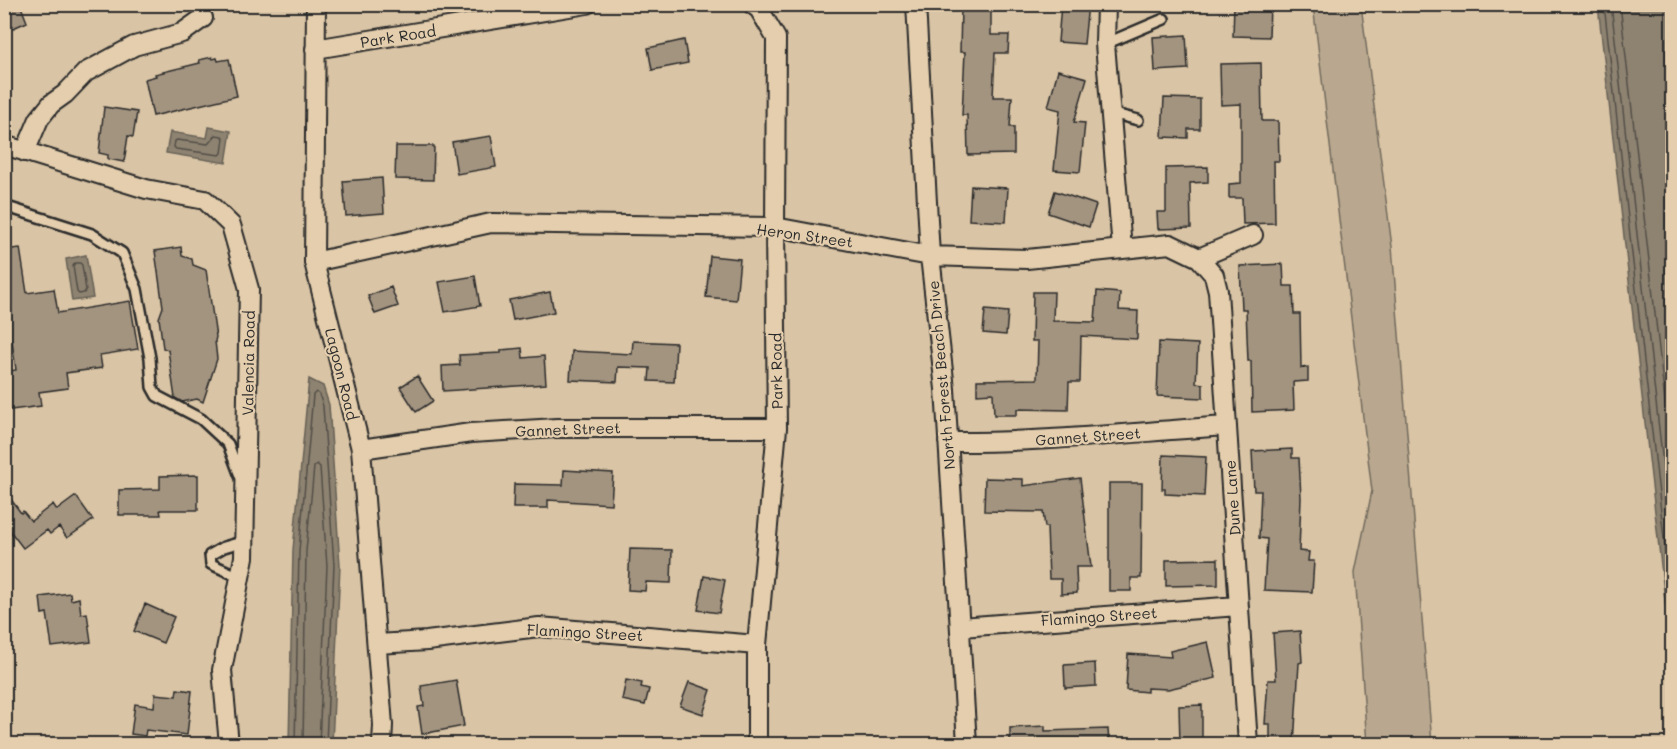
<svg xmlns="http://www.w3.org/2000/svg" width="1677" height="749" viewBox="0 0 1677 749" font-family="Mali,sans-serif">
	<rect width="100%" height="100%" fill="#d9c4a5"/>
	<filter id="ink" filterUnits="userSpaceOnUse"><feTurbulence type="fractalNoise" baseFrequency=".0167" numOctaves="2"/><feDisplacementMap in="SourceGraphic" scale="12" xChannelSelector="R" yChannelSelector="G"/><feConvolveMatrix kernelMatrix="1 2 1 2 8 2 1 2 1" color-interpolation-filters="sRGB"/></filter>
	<g filter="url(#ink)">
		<!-- green -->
		<path fill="#b9a88f" stroke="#726a5d" stroke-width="1.5" d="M 1313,5 L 1361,5 L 1392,247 L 1432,744 L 1367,744 L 1355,572 L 1372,491 Z"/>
		<!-- water -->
		<path fill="#8e8371" stroke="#666055" stroke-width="1.5" d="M 1598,5 L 1672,5 L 1672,663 Z
			M 209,127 L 231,131 L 226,163 L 166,153 L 170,132 L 207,138 Z
			M 86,255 L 93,298 L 72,301 L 66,259 Z
			M 309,379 L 323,386 L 329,405 L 340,565 L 332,744 L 289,744 L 293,550 Z"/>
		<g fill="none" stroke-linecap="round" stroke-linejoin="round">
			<!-- shore -->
			<path stroke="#534e47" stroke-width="1.5" d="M 1604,4 L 1672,610
				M 1611,4 L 1672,544
				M 1620,4 L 1672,464
				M 216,135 L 222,136 L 224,138 L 222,153 L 220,155 L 176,149 L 174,147 L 175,141 L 177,140 L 208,144 Z
				M 75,263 L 80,263 L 82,265 L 86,290 L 84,293 L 79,294 L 77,292 L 73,266 Z
				M 295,744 L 299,551 L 313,395 L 316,392 L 319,394 L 323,406 L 334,565 L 326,744
				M 303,744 L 306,551 L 314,467 L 317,464 L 320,467 L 327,566 L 319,744"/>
		</g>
		<!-- building -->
		<path fill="#a39480" stroke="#2b2b2b" stroke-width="1.5" d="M 4,4 L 20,4 L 27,22 L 4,32 Z
			M 1061,4 L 1088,4 L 1084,44 L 1058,42 Z
			M 1234,4 L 1270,4 L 1269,37 L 1233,36 Z
			M 961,8 L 991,9 L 991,35 L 1009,35 L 1008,53 L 995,53 L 993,97 L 1012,97 L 1010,127 L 1014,127 L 1014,154 L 968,155 L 967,115 L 962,115 L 965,52 L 960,52 Z
			M 1186,35 L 1188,69 L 1155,71 L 1153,37 Z
			M 684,40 L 688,63 L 652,70 L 648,48 Z
			M 212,57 L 213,59 L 217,58 L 218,61 L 229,59 L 237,96 L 153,116 L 145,79 L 156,76 L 155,74 L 200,63 L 199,60 Z
			M 1261,63 L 1262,121 L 1278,121 L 1279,161 L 1274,161 L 1275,223 L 1243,224 L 1242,198 L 1229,198 L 1229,184 L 1241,183 L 1241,104 L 1221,105 L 1220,64 Z
			M 1058,70 L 1087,78 L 1074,122 L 1085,123 L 1080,172 L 1054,170 L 1060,110 L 1048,107 Z
			M 1164,98 L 1200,99 L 1200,129 L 1188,129 L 1188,138 L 1162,137 Z
			M 104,107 L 137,112 L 133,137 L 128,136 L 124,162 L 108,159 L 108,155 L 99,153 Z
			M 491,136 L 496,167 L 457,174 L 452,142 Z
			M 396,146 L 434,146 L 433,180 L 395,179 Z
			M 1208,167 L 1208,182 L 1190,183 L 1191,228 L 1158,229 L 1157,212 L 1166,212 L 1166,168 Z
			M 382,178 L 384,213 L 346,216 L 343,181 Z
			M 971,186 L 1008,188 L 1006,222 L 969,220 Z
			M 1055,191 L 1096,205 L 1089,227 L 1048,213 Z
			M 181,247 L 182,256 L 192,259 L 193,265 L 206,270 L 216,337 L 215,341 L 217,359 L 203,402 L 197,399 L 182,402 L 175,398 L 168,350 L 163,348 L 159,318 L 163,307 L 155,251 Z
			M 20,248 L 27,293 L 54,289 L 58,313 L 130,301 L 138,349 L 100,355 L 102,368 L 66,373 L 68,388 L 39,392 L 41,406 L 4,411 L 4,372 L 16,370 L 12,341 L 4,342 L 4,250 Z
			M 710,256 L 740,259 L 736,300 L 706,297 Z
			M 1283,264 L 1284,286 L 1293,286 L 1294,314 L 1300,314 L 1301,368 L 1308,367 L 1308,381 L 1293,382 L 1294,410 L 1252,412 L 1251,361 L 1248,361 L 1246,309 L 1242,309 L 1240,266 Z
			M 475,276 L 480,306 L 445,312 L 439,282 Z
			M 391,287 L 398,306 L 375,314 L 368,296 Z
			M 1097,291 L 1120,293 L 1119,310 L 1138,311 L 1137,339 L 1081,336 L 1080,382 L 1069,382 L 1068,410 L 1017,409 L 1017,415 L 994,415 L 993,393 L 977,394 L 977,380 L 1037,379 L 1038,341 L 1032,341 L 1033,292 L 1054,292 L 1053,321 L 1095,322 Z
			M 550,292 L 554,312 L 513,320 L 509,300 Z
			M 985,310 L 1008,312 L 1006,335 L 983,333 Z
			M 633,341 L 676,343 L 674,382 L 649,381 L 650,368 L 618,367 L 617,382 L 570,380 L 572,351 L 632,354 Z
			M 1159,342 L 1198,344 L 1196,383 L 1203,384 L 1203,398 L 1157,396 Z
			M 522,348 L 523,358 L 544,356 L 546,384 L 443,391 L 442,366 L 460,365 L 459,355 L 501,353 L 501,350 Z
			M 417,376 L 433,401 L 416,412 L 400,387 Z
			M 1292,449 L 1292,458 L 1299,458 L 1301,498 L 1299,551 L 1309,552 L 1308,561 L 1314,561 L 1312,592 L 1264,590 L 1267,539 L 1259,538 L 1261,491 L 1254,491 L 1252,451 Z
			M 1163,455 L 1206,457 L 1204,496 L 1165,494 L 1165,489 L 1162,489 Z
			M 564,470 L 613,473 L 611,504 L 548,500 L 548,508 L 513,508 L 514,484 L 563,485 Z
			M 198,475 L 198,510 L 160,510 L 161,515 L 119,515 L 119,490 L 160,489 L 160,476 Z
			M 985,478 L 1023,479 L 1023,486 L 1080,478 L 1091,567 L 1076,567 L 1077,593 L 1061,594 L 1061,579 L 1049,579 L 1047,527 L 1045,527 L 1043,512 L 984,511 Z
			M 1109,483 L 1142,483 L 1141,578 L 1131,578 L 1131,591 L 1109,591 Z
			M 4,490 L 21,513 L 23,511 L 31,521 L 53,504 L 57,510 L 76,496 L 93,520 L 67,538 L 59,527 L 50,534 L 47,530 L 23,548 L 4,523 Z
			M 630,549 L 672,550 L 671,583 L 646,582 L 645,591 L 628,590 Z
			M 1218,559 L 1218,585 L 1166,586 L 1166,560 Z
			M 704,576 L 725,580 L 719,613 L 698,610 Z
			M 70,593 L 71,600 L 79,598 L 81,614 L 87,613 L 91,642 L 52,647 L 47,613 L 42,614 L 40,597 Z
			M 145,604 L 174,617 L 163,643 L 134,631 Z
			M 1300,631 L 1302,662 L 1299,663 L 1294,744 L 1270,744 L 1270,724 L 1265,724 L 1268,680 L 1276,680 L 1273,633 Z
			M 1208,642 L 1216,678 L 1168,689 L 1147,688 L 1147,692 L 1126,690 L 1128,654 L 1171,657 L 1170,651 Z
			M 1095,663 L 1096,686 L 1065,688 L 1064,665 Z
			M 456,680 L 464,726 L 422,734 L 418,707 L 424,706 L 421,686 Z
			M 626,680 L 642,683 L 641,687 L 649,689 L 645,705 L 622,700 Z
			M 689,682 L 711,690 L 703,714 L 680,706 Z
			M 177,689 L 192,691 L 187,735 L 146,730 L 145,736 L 131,734 L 135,704 L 154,707 L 155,694 L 176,696 Z
			M 1202,705 L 1202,744 L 1180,744 L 1179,706 Z
			M 1045,726 L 1045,731 L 1108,729 L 1109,744 L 1010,744 L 1010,728 Z"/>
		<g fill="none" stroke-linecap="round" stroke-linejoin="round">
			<!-- lane casing -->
			<g stroke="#2b2b2b" stroke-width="14">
				<path id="lane" d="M 1105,44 L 1164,19
					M 1111,113 L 1138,120
					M 4,206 L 92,234 L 122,253 L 137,289 L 150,358 L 152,387 L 157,396 L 201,419 L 228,444 L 240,476
					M 240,577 L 211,564 L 210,555 L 224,547 L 245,541"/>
			</g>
			<!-- street casing -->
			<g stroke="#2b2b2b" stroke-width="22">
				<path id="street" d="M 316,4 L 314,262 L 361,449 L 383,725 L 382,744
					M 752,4 L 759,9 L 776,38 L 775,227 L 777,428 L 757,645 L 757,744
					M 916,4 L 930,256 L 945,389 L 967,744
					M 1106,4 L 1105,44 L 1122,249
					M 315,49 L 587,4
					M 4,145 L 146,189 L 205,200 L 231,225 L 249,289 L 244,557 L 222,670 L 229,744
					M 25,152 L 39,119 L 51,104 L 65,94 L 86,72 L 134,46 L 182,33 L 203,18
					M 1199,258 L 1253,235
					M 314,262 L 491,223 L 775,227 L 930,256 L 1027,259 L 1170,244 L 1199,258 L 1214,275 L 1218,291 L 1248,744
					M 948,442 C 1041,443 1134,432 1227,426
					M 361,449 L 471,433 L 557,428 L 777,428
					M 961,627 L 1238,606
					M 377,644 L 427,641 L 539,627 L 757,645"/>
			</g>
			<!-- lane -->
			<use href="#lane" stroke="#e4cead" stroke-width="9"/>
			<!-- street -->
			<use href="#street" stroke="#e4cead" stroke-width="18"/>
		</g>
	</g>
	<g text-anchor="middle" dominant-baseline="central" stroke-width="4.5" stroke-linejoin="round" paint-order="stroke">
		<!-- street labels -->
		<g font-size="15" fill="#2b2b2b" stroke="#e4cead">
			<text transform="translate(398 36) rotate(-9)">Park Road</text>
			<text transform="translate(805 235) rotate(8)">Heron Street</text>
			<text transform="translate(248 363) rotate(-89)">Valencia Road</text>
			<text transform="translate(776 371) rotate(-91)">Park Road</text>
			<text transform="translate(342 374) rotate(76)">Lagoon Road</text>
			<text transform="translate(941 375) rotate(-95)">North Forest Beach Drive</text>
			<text transform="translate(568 429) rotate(-2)">Gannet Street</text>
			<text transform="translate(1088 436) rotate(-4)">Gannet Street</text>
			<text transform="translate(1232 498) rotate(-94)">Dune Lane</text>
			<text transform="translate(1099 616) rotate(-4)">Flamingo Street</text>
			<text transform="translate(585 632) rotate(3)">Flamingo Street</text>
		</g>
	</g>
	<!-- margin -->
	<rect width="1677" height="749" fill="none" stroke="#e4cead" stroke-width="24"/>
	<rect x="12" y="12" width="1653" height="725" fill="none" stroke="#2b2b2b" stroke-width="2" filter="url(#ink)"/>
</svg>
